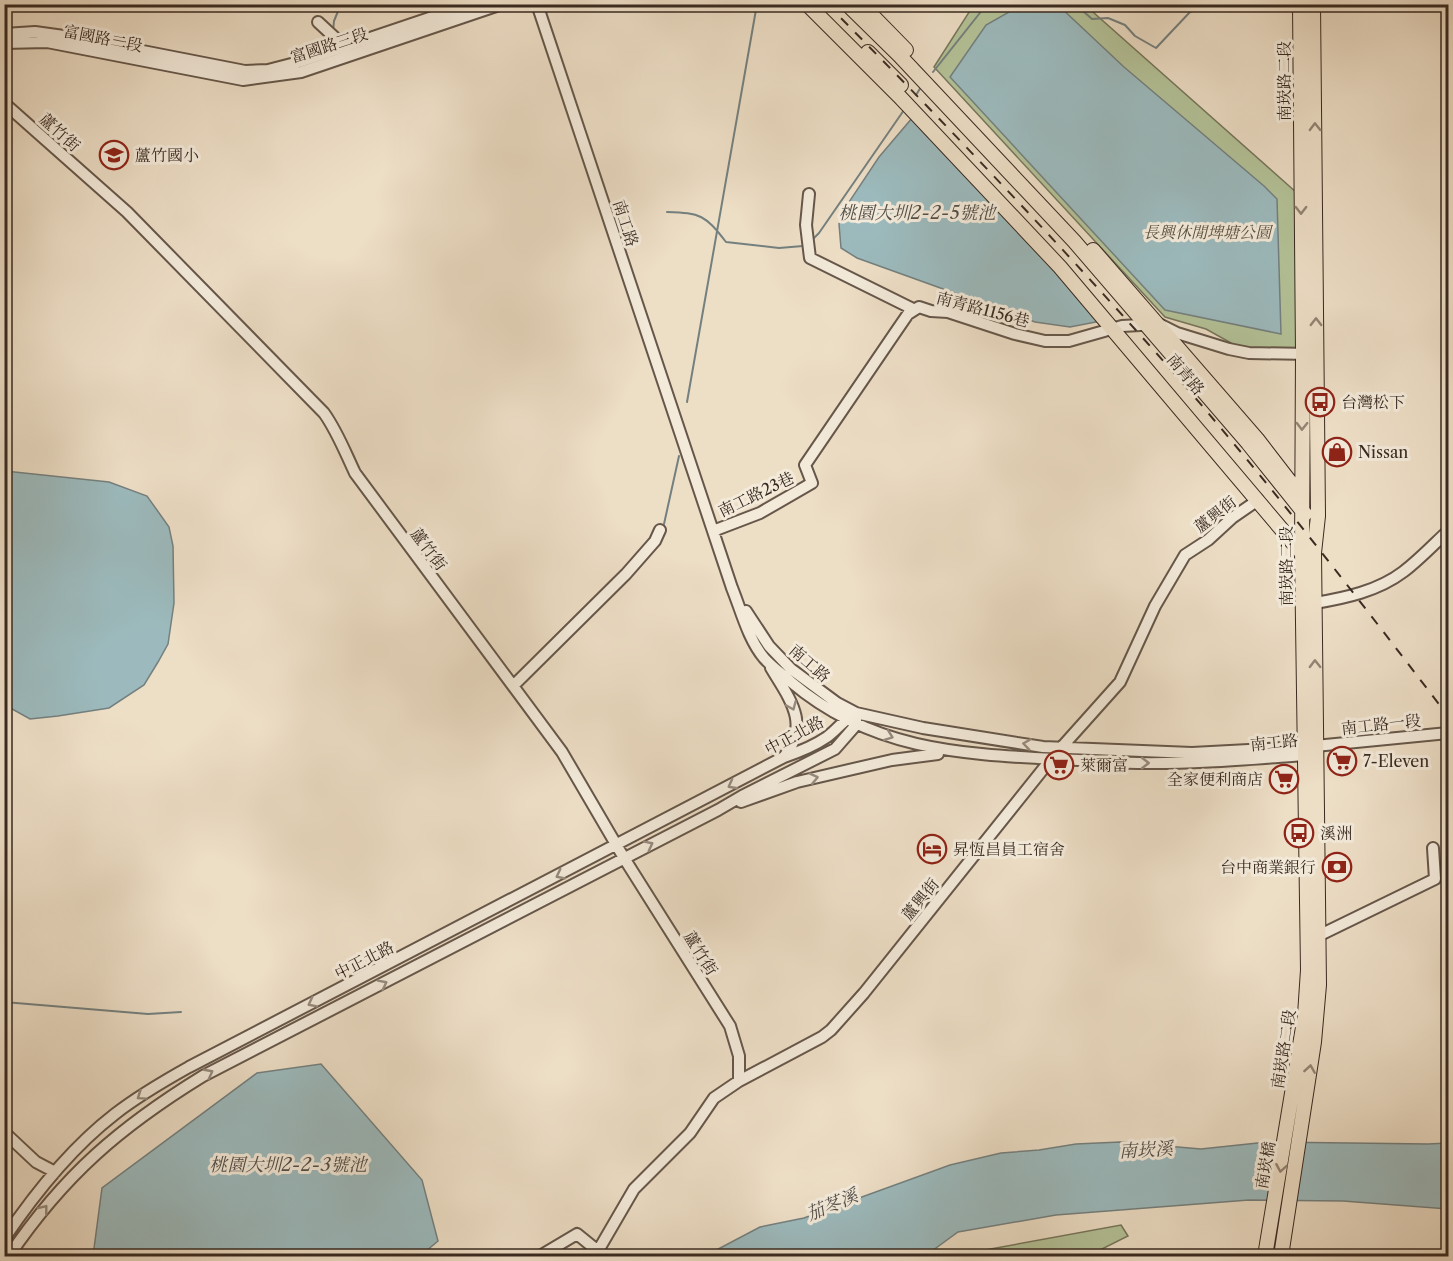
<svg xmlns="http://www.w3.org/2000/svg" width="1453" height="1261" viewBox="0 0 1453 1261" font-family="'Libre Caslon Text','Noto Serif TC',serif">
	<rect width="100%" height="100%" fill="#eddec6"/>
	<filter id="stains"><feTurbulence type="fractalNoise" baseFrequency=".00333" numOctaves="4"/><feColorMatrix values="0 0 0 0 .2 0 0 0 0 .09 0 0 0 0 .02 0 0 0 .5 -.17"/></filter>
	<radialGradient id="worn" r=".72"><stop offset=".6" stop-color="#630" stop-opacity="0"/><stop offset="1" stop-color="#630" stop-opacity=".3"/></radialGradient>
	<!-- green -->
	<path fill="#b4c298" stroke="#76765c" stroke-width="1.5" d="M 981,5 L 1085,5 L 1297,193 L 1297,350 L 1249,353 L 1206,329 L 1165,317 L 934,67 L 971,9 Z
		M 1121,1225 L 1128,1236 L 1088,1256 L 952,1256 Z"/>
	<!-- water -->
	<path fill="#9cbabd" stroke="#74807f" stroke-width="1.5" d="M 1023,4 L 1059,6 L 1124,67 L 1264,186 L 1277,199 L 1281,334 L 1165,310 L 950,77 L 986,25 Z
		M 913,117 L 1101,321 L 1070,327 L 1035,322 L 857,258 L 841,248 L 839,224 L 849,202 L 879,157 Z
		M 5,471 L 109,482 L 147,496 L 169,527 L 173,546 L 174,603 L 168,644 L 158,662 L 144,685 L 109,708 L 58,716 L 30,719 L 5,705 Z
		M 321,1064 L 422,1180 L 438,1241 L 420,1256 L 93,1256 L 102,1188 L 257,1073 Z
		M 1120,1142 L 1201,1149 L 1267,1142 L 1428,1144 L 1448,1143 L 1448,1209 L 1343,1201 L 1249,1200 L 1056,1215 L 958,1232 L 925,1256 L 817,1256 L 815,1254 L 810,1256 L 705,1256 L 760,1227 L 804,1218 L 950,1165 L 1001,1153 L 1039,1150 L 1076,1144 Z"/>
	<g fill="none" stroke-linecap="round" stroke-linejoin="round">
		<!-- stream -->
		<path stroke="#74807f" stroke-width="2" d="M 1075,4 L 1092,19 L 1108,18 L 1125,25 L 1135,36 L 1156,48 L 1190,12 L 1205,4
			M 333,31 L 334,21 L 341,4
			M 933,72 L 987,4
			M 916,95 L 921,87
			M 667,212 C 701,213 705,215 726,242 L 779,248 L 803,246
			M 814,238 L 819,233 L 904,110
			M 687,402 L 757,4
			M 664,524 L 679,456
			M 4,1002 L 148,1014 L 181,1012"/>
		<!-- minor casing -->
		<g stroke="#66574a" stroke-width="14">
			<path id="minor" d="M 537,4 L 732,588 C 741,610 748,639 764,658 C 772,667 782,674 791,682 C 870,749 957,754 1056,759 C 1083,760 1110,762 1137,763 C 1193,764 1249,759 1305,755 L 1309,752
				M 318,22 L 345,47 L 347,52
				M 4,34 L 35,32 L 71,37 L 245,71 L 268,70 L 299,62 L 471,4
				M 4,43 L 47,42 L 243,80 L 301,72 L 502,4
				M 4,103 L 127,212 L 324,413 C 337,431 345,452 355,473 L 562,752 L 624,858 L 730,1026 L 739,1056 L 739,1081
				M 809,194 L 806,225 L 810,258 L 913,309
				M 713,531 L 760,513 L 812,483 L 805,465 L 897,330 L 908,314 L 919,307 L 931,311 L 948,312 L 1015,334 L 1045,341 L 1069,341 L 1122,326 L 1159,324 L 1177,333 L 1229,349 L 1249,353 L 1310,354
				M 1315,603 C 1345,598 1378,591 1403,572 C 1419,560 1433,545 1448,531
				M 746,611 L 769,646 L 791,669 L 837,703 L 856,713 L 923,728 L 1043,747 L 1192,753 L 1305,747 L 1448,733
				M 771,668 C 789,698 811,724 784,757
				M 513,686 L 626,574 L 655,541 L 660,530
				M 741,802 L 797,782 L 892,760 L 938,754
				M 1318,936 L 1435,879 L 1433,848
				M 4,1132 L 36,1162 L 55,1172
				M 4,1239 C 35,1193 71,1148 115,1114 C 138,1096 164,1081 189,1067 L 784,757 C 799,752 814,746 827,737 C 838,729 844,719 856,713 L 856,725 L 835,749 L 742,796 L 718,810 L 203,1076 C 120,1127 64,1175 9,1256
				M 540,1256 L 577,1234 L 598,1251
				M 595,1256 L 634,1189 L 690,1133 L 714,1098 L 739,1081 L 822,1037 L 831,1030 L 864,993 L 1052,758 L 1120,682 L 1155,606 L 1185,555 L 1208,540 L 1232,518 L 1258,500"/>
		</g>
		<!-- major casing -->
		<g stroke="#392a21" stroke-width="16">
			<path id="major" d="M 807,4 L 899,96 L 1060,267 L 1305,557
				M 847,4 L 899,55 L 1074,241 L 1248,443 L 1305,514
				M 861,4 L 906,50
				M 868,52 L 901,85
				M 1093,250 L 1257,439 L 1294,487
				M 1265,1256 L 1305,1015 L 1308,970 L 1302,553 L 1303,354 L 1300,4
				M 1281,1256 L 1314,1042 L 1319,985 L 1314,553 L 1318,516 L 1313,4"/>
		</g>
		<!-- minor -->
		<use href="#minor" stroke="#f3eada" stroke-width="10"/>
		<!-- major -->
		<use href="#major" stroke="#eddec6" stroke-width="14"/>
		<!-- rail -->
		<path stroke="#392a21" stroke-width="2" stroke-dasharray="10 10" stroke-linecap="butt" d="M 827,4 C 943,121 1057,241 1166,364 C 1265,477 1357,597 1448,716"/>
	</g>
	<!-- one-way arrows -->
	<defs><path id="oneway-chevron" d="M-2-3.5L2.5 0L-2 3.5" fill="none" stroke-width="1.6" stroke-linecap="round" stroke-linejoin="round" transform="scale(1.5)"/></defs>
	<g stroke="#938474">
		<use href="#oneway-chevron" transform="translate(1315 127) rotate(-91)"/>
		<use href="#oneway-chevron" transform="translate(1301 210) rotate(90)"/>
		<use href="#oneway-chevron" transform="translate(1316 322) rotate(-90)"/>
		<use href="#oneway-chevron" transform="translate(1302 426) rotate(91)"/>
		<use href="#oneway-chevron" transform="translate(1315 664) rotate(-91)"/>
		<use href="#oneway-chevron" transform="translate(1310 1069) rotate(-81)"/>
		<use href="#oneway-chevron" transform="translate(1281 1168) rotate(100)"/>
	</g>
	<g stroke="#968a7e">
		<use href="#oneway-chevron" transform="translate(792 706) rotate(67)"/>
		<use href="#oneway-chevron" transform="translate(889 736) rotate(20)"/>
		<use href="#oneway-chevron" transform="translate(1027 744) rotate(-172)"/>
		<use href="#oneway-chevron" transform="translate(1145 763)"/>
		<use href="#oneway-chevron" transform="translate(814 778) rotate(-13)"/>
		<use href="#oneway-chevron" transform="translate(732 785) rotate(152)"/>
		<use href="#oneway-chevron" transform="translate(649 845) rotate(-27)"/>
		<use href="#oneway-chevron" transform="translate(560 875) rotate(153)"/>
		<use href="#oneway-chevron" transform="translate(383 984) rotate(-27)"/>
		<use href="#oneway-chevron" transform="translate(312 1003) rotate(153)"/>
		<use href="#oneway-chevron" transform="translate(209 1073) rotate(-28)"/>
		<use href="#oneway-chevron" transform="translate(141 1096) rotate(146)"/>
		<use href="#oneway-chevron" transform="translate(44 1209) rotate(-52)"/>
	</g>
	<!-- icons -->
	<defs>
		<g id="school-ring" transform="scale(1.5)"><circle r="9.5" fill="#f3eada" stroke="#8f2418" stroke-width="1.5"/><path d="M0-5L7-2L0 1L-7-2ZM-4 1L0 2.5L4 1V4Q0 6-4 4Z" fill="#8f2418"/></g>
		<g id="bus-ring" transform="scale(1.5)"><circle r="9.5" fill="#f3eada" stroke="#8f2418" stroke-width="1.5"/><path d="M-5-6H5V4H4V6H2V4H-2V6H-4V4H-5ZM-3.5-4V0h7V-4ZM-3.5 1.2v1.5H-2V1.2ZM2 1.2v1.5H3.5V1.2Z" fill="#8f2418"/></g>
		<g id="shop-ring" transform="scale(1.5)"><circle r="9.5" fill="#f3eada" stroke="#8f2418" stroke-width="1.5"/><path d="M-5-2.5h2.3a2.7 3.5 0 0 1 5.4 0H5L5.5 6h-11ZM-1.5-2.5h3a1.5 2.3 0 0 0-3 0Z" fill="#8f2418"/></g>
		<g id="supermarket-ring" transform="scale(1.5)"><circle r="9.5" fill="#f3eada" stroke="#8f2418" stroke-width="1.5"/><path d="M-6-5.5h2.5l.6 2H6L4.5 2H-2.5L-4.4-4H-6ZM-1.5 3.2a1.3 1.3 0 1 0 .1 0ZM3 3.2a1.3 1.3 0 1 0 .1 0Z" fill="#8f2418"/></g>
		<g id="hotel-ring" transform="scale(1.5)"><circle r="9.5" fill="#f3eada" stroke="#8f2418" stroke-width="1.5"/><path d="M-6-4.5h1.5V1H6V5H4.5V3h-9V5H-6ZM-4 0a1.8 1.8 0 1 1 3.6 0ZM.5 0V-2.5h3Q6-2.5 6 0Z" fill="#8f2418"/></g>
		<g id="bank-ring" transform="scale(1.5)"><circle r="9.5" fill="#f3eada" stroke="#8f2418" stroke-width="1.5"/><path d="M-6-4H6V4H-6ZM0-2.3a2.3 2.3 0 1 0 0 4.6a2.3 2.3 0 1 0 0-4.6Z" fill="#8f2418"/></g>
	</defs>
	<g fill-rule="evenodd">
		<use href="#school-ring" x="114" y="155"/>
		<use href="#bus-ring" x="1320" y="402"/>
		<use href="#shop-ring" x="1337" y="452"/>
		<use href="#supermarket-ring" x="1342" y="761"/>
		<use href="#supermarket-ring" x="1059" y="765"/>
		<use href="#supermarket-ring" x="1284" y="779"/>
		<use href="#bus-ring" x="1299" y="833"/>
		<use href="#hotel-ring" x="932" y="849"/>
		<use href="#bank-ring" x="1337" y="867"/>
	</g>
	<g text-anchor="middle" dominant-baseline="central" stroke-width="6" stroke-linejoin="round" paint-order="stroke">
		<!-- street labels -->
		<g font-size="16" fill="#392a21" stroke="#f3eada">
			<text transform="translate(103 38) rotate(11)">富國路二段</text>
			<text transform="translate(329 45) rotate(-18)">富國路三段</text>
			<text transform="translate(1284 81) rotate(-90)">南崁路二段</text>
			<text transform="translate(60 132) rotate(42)">蘆竹街</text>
			<text transform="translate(626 223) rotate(72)">南工路</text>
			<text transform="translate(983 309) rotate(15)">南青路1156巷</text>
			<text transform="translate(1186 374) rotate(50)">南青路</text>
			<text transform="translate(756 494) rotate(-26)">南工路23巷</text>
			<text transform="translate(1215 514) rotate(-38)">蘆興街</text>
			<text transform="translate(429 549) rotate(53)">蘆竹街</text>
			<text transform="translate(1286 566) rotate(-90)">南崁路二段</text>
			<text transform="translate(810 663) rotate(41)">南工路</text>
			<text transform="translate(1381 724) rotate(-6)">南工路一段</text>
			<text transform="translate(794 735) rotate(-28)">中正北路</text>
			<text transform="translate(1274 742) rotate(-6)">南工路</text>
			<text transform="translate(920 899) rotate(-51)">蘆興街</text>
			<text transform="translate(701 953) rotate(58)">蘆竹街</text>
			<text transform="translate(364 960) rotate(-27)">中正北路</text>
			<text transform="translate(1283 1049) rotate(-81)">南崁路二段</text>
			<text transform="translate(1265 1165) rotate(-80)">南崁橋</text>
		</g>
		<!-- poi labels -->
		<g font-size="16" fill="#392a21" stroke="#f3eada" text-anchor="start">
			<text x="135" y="155">蘆竹國小</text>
			<text x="1341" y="402">台灣松下</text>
			<text x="1358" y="452">Nissan</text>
			<text x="1363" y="761">7-Eleven</text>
			<text x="1080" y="765">萊爾富</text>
			<text x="1263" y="779" text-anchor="end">全家便利商店</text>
			<text x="1320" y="833">溪洲</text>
			<text x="953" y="849">昇恆昌員工宿舍</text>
			<text x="1316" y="867" text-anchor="end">台中商業銀行</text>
		</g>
		<!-- park labels -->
		<g font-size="16" font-style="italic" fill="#58503f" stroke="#f3eada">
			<text x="1207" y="232">長興休閒埤塘公園</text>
		</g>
		<!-- water labels -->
		<g font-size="18" font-style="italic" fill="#524e48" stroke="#f3eada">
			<text x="917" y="213">桃園大圳2-2-5號池</text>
			<text transform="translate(1146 1150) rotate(-3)">南崁溪</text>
			<text x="288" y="1165">桃園大圳2-2-3號池</text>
			<text transform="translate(832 1205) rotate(-23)">茄苳溪</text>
		</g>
	</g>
	<!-- margin -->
	<rect width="1453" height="1261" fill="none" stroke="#eddec6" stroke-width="24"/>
	<rect x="6" y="6" width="1441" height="1249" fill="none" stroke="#392a21" stroke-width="3"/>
	<rect x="12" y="12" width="1429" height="1237" fill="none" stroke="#392a21" stroke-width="1.5"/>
	<rect width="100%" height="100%" filter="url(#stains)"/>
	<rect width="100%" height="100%" fill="url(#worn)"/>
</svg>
